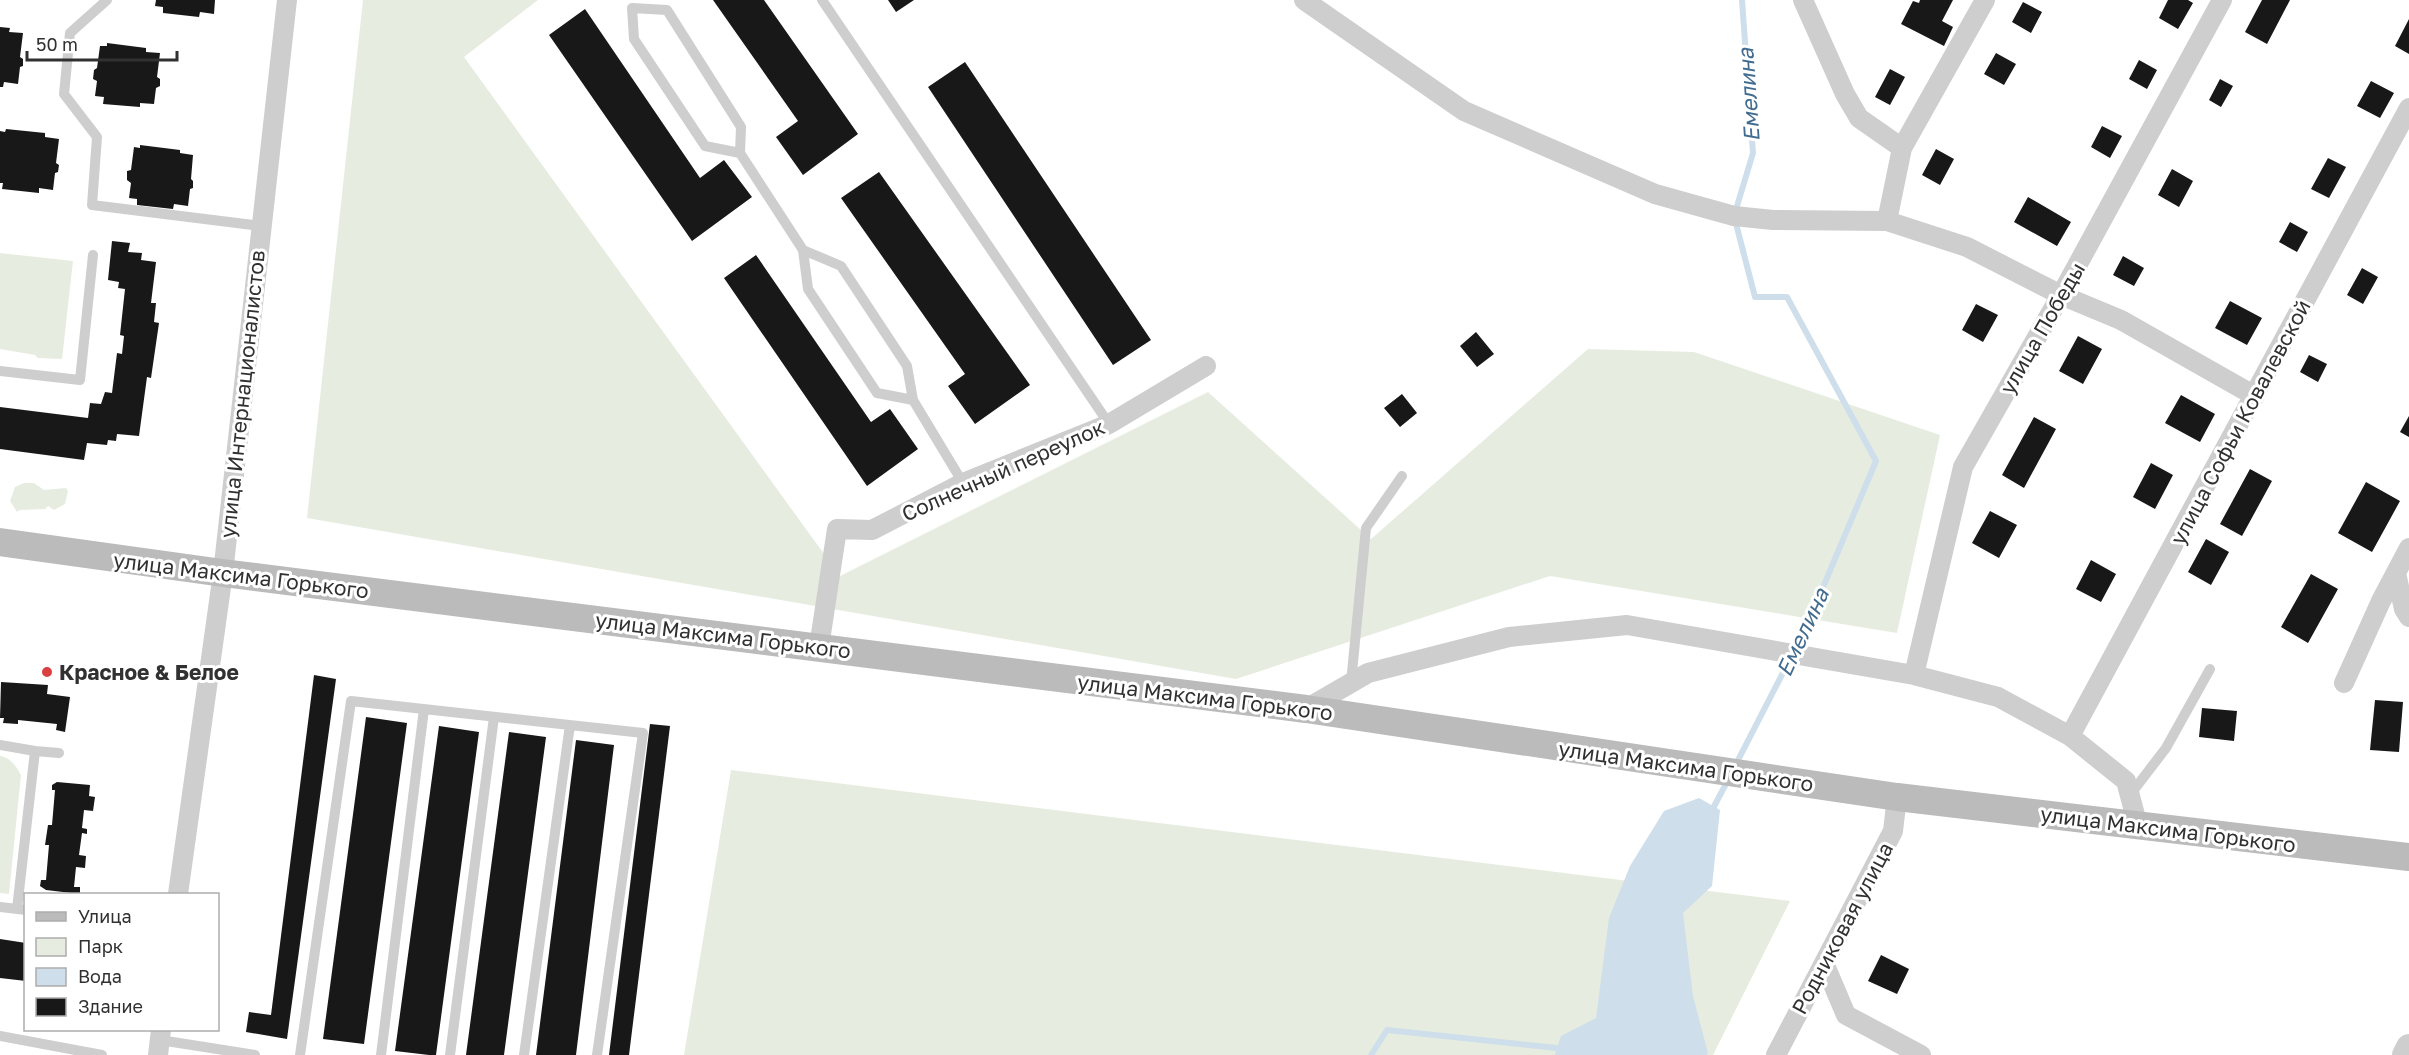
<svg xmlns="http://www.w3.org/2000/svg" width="2409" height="1055" viewBox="0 0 2409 1055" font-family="'Golos Text',sans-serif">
	<rect width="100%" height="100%" fill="#fff"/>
	<!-- green -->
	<path fill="#e6ede0" d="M 363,0 L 538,0 L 464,57 L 840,576 L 1208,392 L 1371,539 L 1588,349 L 1694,352 L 1940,435 L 1897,633 L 1550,576 L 1236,679 L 307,518 Z
		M 0,253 L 73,261 L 62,359 L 38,358 L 35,355 L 0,349 Z
		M 24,483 L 34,483 L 44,490 L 66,488 L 68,491 L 65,504 L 54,510 L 48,506 L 45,509 L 20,510 L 17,512 L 10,501 L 15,487 Z
		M 0,756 C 10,757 16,766 21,775 L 9,894 L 0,893 Z
		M 731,770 L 1790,901 L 1713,1055 L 684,1055 Z"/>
	<!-- water -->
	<path fill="#cedeeb" d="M 1699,798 L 1720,810 L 1712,886 L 1683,913 L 1693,996 L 1708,1053 L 1707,1055 L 1555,1055 L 1561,1036 L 1596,1018 L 1609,918 L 1630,866 L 1664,811 Z"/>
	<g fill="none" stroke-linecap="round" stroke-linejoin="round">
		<!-- stream -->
		<path stroke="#cedeeb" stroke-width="6" d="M 1735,766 L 1806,628 L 1876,461 L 1787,297 L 1755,297 L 1734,216 L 1753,153 L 1742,0
			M 1710,814 L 1728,780
			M 1371,1055 L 1387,1030 L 1566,1049"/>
	</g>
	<!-- building -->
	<path fill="#181818" d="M 156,0 L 215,0 L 214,14 L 200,12 L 199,17 L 163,13 L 163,7 L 155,6 Z
		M 713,0 L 764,0 L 858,134 L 803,175 L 776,137 L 798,121 Z
		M 888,0 L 914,0 L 896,12 Z
		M 1920,0 L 1953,0 L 1942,21 L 1953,27 L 1944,46 L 1901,24 L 1913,1 L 1919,3 Z
		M 2168,0 L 2188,0 L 2193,3 L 2178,29 L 2159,18 Z
		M 2262,0 L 2290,0 L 2267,44 L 2245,32 Z
		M 2023,2 L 2042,12 L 2031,33 L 2012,22 Z
		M 585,9 L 700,178 L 724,160 L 752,197 L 692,241 L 549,35 Z
		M 2409,19 L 2409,54 L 2395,46 Z
		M 0,27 L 10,28 L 9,32 L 23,33 L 20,57 L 23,59 L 23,66 L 20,67 L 18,84 L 4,82 L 3,87 L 0,87 Z
		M 107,43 L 146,48 L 146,52 L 160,53 L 157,77 L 160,79 L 160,86 L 156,88 L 154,104 L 140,103 L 140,107 L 103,104 L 104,97 L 95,96 L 97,81 L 93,79 L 94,70 L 97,68 L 100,46 L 107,46 Z
		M 1996,53 L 2016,64 L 2004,85 L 1984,74 Z
		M 2139,60 L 2157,70 L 2147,89 L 2129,79 Z
		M 965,62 L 1151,340 L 1113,365 L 928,87 Z
		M 1890,69 L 1905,77 L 1890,105 L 1875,97 Z
		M 2220,79 L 2233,86 L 2221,107 L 2209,100 Z
		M 2371,81 L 2394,93 L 2380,118 L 2357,106 Z
		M 2102,126 L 2122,136 L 2110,158 L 2091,147 Z
		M 6,129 L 45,133 L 45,137 L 59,139 L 56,163 L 59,165 L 58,172 L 55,173 L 53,190 L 39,188 L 39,193 L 2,189 L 3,183 L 0,183 L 0,131 L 5,132 Z
		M 140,145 L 180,150 L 180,153 L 193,155 L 191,179 L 193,181 L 193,188 L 190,189 L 188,206 L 174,204 L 173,209 L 137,205 L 137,199 L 129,198 L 131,183 L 127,180 L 127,171 L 131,170 L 134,147 L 140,148 Z
		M 1936,149 L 1954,159 L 1940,185 L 1922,175 Z
		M 2328,158 L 2346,167 L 2329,198 L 2311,189 Z
		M 2172,169 L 2193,181 L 2179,207 L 2158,195 Z
		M 879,172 L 1030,385 L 975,424 L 948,386 L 965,374 L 841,198 Z
		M 2028,197 L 2071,222 L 2057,246 L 2014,222 Z
		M 2290,222 L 2308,232 L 2297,252 L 2279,242 Z
		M 112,241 L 130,243 L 128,252 L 142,253 L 141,260 L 156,262 L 151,303 L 156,303 L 154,322 L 159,323 L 151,378 L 147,377 L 139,436 L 117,434 L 116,441 L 108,440 L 107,445 L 87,443 L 84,460 L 0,449 L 0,407 L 88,418 L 90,403 L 101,404 L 105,392 L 112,393 L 117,353 L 122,354 L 124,336 L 120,335 L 125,289 L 118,288 L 119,282 L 108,280 Z
		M 756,255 L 871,422 L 890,409 L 918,449 L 867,486 L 724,278 Z
		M 2123,256 L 2144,268 L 2134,286 L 2113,275 Z
		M 2362,268 L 2378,277 L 2363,304 L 2347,295 Z
		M 2230,301 L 2262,318 L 2247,345 L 2215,328 Z
		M 1976,304 L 1998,315 L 1983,342 L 1962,330 Z
		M 1476,332 L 1494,354 L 1477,367 L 1460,346 Z
		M 2078,336 L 2102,349 L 2083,384 L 2059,371 Z
		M 2309,355 L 2327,364 L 2318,382 L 2300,372 Z
		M 1402,394 L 1417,413 L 1400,427 L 1384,408 Z
		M 2181,395 L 2215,414 L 2200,442 L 2165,423 Z
		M 2409,416 L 2409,437 L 2400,432 Z
		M 2034,417 L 2056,429 L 2024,488 L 2002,475 Z
		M 2151,463 L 2173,475 L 2155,509 L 2133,497 Z
		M 2250,469 L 2272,481 L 2242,536 L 2220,524 Z
		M 2366,482 L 2400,501 L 2372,552 L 2338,533 Z
		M 1990,511 L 2017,525 L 1999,558 L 1972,543 Z
		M 2206,539 L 2229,552 L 2211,585 L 2188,572 Z
		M 2091,560 L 2116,574 L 2101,602 L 2076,589 Z
		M 2311,574 L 2338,589 L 2308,643 L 2281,627 Z
		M 314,675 L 336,679 L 287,1039 L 246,1032 L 249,1012 L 271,1015 Z
		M 1,682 L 48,685 L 47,694 L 70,697 L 65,732 L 56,730 L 57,724 L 18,720 L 18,724 L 3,723 L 4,718 L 0,718 Z
		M 2375,700 L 2403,702 L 2399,752 L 2370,750 Z
		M 2202,708 L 2237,711 L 2234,741 L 2199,737 Z
		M 366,717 L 407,723 L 364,1044 L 323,1039 Z
		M 650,724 L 670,726 L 629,1055 L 609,1055 Z
		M 439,726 L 479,732 L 436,1055 L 429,1055 L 395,1051 Z
		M 509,732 L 546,737 L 504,1055 L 466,1055 Z
		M 576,740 L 614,745 L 576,1055 L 536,1055 Z
		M 57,782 L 90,785 L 89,796 L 95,797 L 93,811 L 84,810 L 82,828 L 87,829 L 87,834 L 82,833 L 79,855 L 86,856 L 85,868 L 76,867 L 74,887 L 80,887 L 80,894 L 46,890 L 40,886 L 41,880 L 46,880 L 49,845 L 45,845 L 48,825 L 52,825 L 55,790 L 52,790 L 52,785 Z
		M 0,939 L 26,943 L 26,981 L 0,978 Z
		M 1881,955 L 1909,969 L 1897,994 L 1868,981 Z"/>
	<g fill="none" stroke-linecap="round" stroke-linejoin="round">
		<!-- service -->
		<path stroke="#cecece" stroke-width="10" d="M 107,0 L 70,33 L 64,94 L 97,137 L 92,205 L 261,226
			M 822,0 L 1109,424
			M 740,153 L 705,146 L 634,39 L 632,8 L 667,10 L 741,127 L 740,153 L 803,250 L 841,266 L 907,366 L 913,400 L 963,483
			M 803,250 L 808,289 L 877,393 L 913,400
			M 0,371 L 80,380 L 93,255
			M 1351,683 L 1366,528 L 1402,476
			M 0,745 L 35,751 L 17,909
			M 35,751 L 59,753
			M 2130,795 L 2166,748 L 2210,669
			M 0,907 L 26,910
			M 0,1036 L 102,1055
			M 160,1040 L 255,1055
			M 300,1055 L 351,701 L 643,733 L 597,1055
			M 381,1055 L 424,709
			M 450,1055 L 494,717
			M 524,1055 L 570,725"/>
		<!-- minor -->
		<path stroke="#cecece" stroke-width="20" d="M 1304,0 L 1464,111 L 1655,194 L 1734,216 L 1773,220 L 1887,221 L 1967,247 L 2061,295 L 2121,320 L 2255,396
			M 1803,0 L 1845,94 L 1859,118 L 1902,148
			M 1887,221 L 1902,148 L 1985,0
			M 2396,573 L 2404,609 L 2409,617
			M 819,647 L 837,529 L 872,530 L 963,483 L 1109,424 L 1206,366
			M 1914,675 L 1963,467 L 2061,295 L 2222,0
			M 2344,683 L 2381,601 L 2409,548
			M 1306,709 L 1368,673 L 1509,637 L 1627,625 L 1914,675 L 1998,697 L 2070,736 L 2126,781 L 2138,826
			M 2070,736 L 2409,108
			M 178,894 L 223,573 L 287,0
			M 1824,963 L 1846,1015 L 1921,1055
			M 158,1055 L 161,1030
			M 1776,1055 L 1893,831 L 1897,797"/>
		<!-- tertiary -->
		<path stroke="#cecece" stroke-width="26" d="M 2405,1055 L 2409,1047"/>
		<!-- secondary -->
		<path stroke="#bbb" stroke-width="28" d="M 0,542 L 223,573 L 1306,709 L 1897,797 L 2409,857"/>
	</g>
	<!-- markers -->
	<circle fill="#dc3f40" stroke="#fff" stroke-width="2" cx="47" cy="672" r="6"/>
	<g text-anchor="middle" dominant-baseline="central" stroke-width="6" stroke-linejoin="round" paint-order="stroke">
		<!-- street labels -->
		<g font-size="21" fill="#313131" stroke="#fff">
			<text transform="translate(2042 328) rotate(-60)">улица Победы</text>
			<text transform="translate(242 394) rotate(-84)">улица Интернационалистов</text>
			<text transform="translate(2240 422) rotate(-62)">улица Софьи Ковалевской</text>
			<text transform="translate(1003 470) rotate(-24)">Солнечный переулок</text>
			<text transform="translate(241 575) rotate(7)">улица Максима Горького</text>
			<text transform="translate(723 635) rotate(7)">улица Максима Горького</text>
			<text transform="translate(1205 697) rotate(7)">улица Максима Горького</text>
			<text transform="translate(1686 766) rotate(8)">улица Максима Горького</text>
			<text transform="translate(2168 829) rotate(7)">улица Максима Горького</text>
			<text transform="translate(1842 928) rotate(-62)">Родниковая улица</text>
		</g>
		<!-- poi labels -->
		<g font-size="21" font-weight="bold" fill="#313131" stroke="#fff" text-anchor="start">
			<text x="59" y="672">Красное &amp; Белое</text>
		</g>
		<!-- water labels -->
		<g font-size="22" font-style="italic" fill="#426c8f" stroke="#fff">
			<text transform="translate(1748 95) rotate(-94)">Емелина</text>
			<text transform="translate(1802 632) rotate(-65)">Емелина</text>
		</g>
	</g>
	<!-- legend -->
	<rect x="24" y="893" width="195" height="138" fill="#ffffff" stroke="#adadad" stroke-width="1.5"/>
	<rect x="36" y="912" width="30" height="9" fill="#bbbbbb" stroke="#adadad" stroke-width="1.5"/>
	<text x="78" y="923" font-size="18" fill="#313131">Улица</text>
	<rect x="36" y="938" width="30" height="18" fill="#e6ede0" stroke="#adadad" stroke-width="1.5"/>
	<text x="78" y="953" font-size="18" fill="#313131">Парк</text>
	<rect x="36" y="968" width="30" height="18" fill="#cedeeb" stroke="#adadad" stroke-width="1.5"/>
	<text x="78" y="983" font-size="18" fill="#313131">Вода</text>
	<rect x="36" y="998" width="30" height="18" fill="#181818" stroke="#adadad" stroke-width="1.5"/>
	<text x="78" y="1013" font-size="18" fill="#313131">Здание</text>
	<!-- scale -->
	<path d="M27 51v9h150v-9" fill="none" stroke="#313131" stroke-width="3"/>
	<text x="36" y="51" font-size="18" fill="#313131" stroke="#ffffff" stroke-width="4.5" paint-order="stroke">50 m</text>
</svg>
